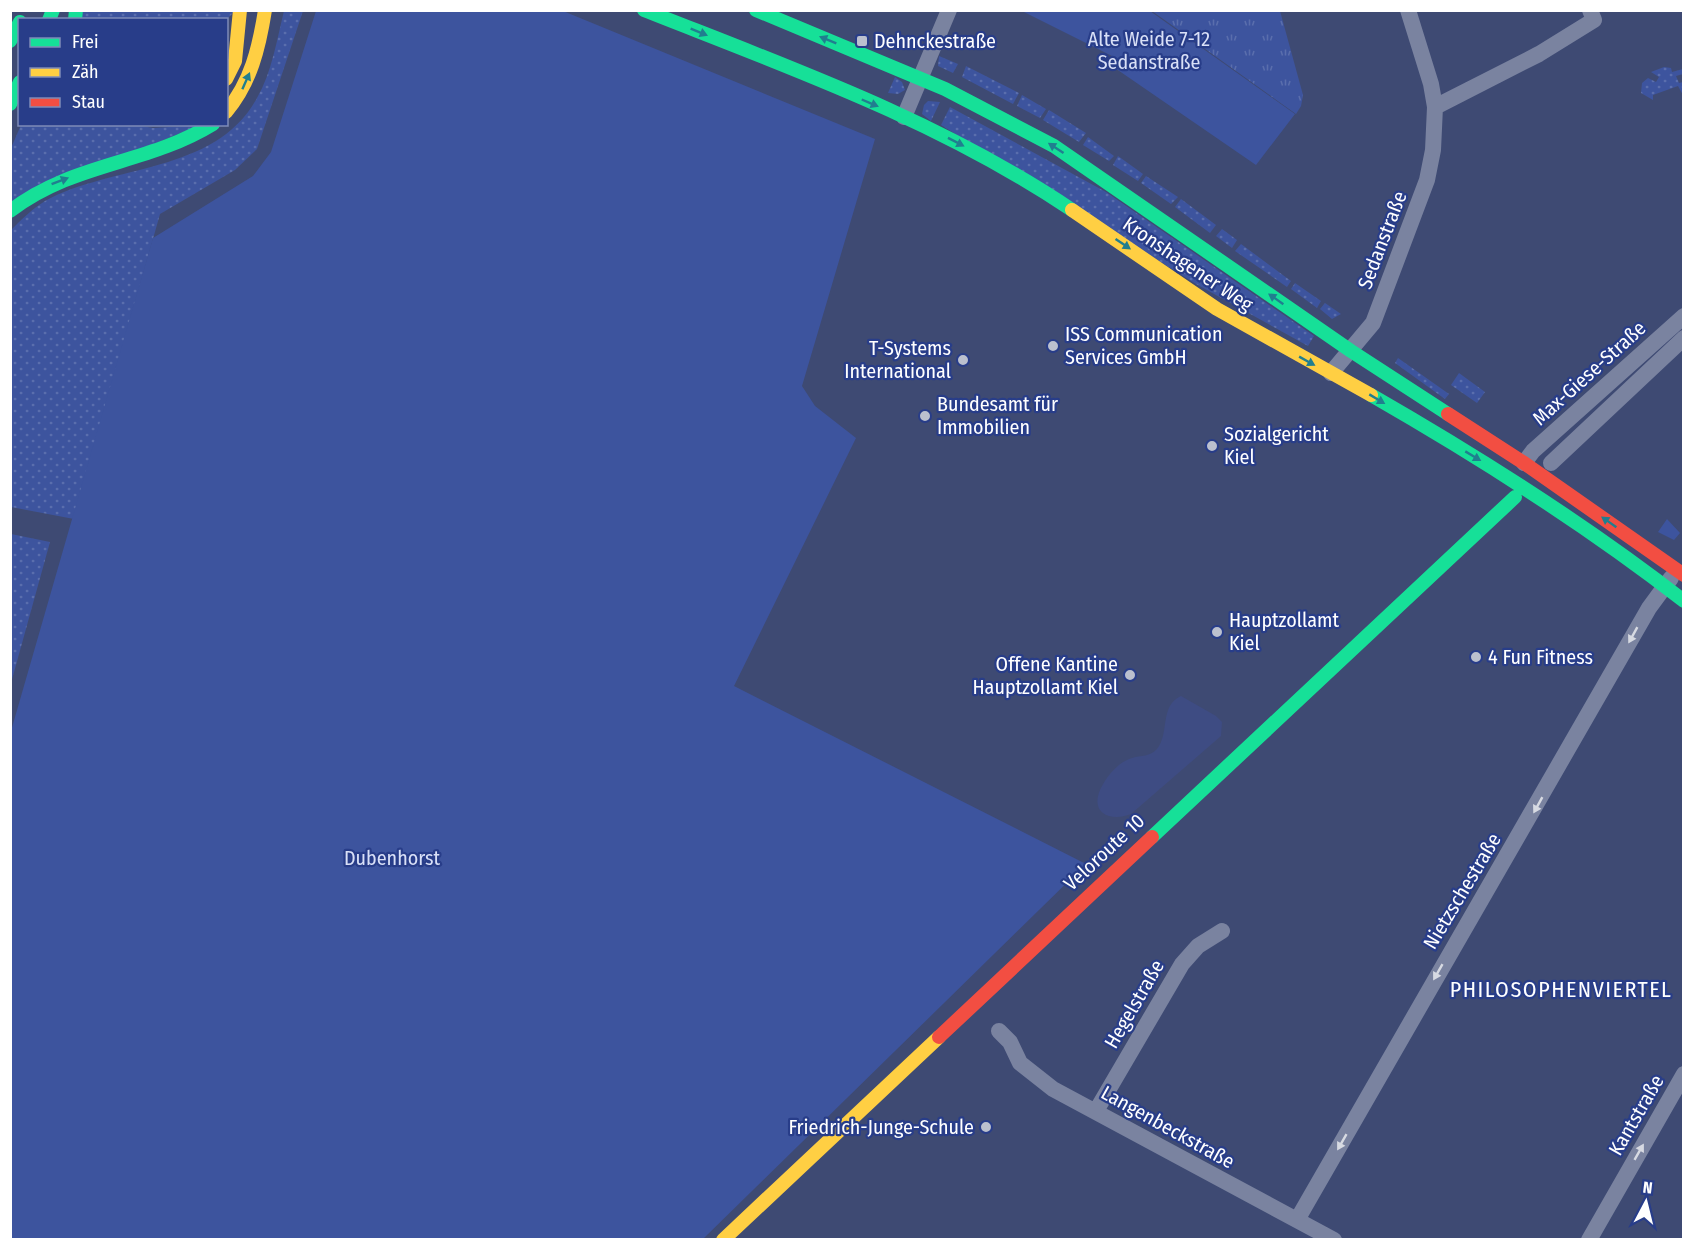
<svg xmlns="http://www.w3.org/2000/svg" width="1694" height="1250" viewBox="0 0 1694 1250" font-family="'Fira Sans Condensed',sans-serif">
	<defs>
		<pattern id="grass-dots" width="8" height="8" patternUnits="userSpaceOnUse" patternTransform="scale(1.5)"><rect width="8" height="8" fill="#3d549e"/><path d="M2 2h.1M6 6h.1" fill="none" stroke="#5a6ead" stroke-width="1.8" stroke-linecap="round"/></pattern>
		<pattern id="park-tufts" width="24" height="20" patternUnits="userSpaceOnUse" patternTransform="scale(1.5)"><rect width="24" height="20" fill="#3d549e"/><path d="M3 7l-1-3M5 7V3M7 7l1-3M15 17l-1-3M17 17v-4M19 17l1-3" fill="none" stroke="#5a6ead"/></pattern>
	</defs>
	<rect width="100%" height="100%" fill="#3e4a73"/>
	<!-- grass -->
	<path fill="url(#grass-dots)" d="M 83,11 L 235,11 L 226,20 L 80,20 Z
		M 284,11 L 303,11 L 257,149 L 235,170 L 160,214 L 74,519 L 11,507 L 10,231 C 21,220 32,209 45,201 C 113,164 216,174 257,98 C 272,72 277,39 284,11 Z
		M 939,56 L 958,64 L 953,73 L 938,66 Z
		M 966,66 L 1019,93 L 1013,104 L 962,77 Z
		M 1664,67 L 1671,68 L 1672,72 L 1683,69 L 1683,74 L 1676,76 L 1679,83 L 1683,82 L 1683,95 L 1678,86 L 1653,95 L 1653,100 L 1641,93 L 1642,83 L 1648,78 L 1656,82 L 1659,77 L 1651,72 Z
		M 895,77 L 902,82 L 905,90 L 898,94 L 888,93 Z
		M 1022,95 L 1046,109 L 1040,118 L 1017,106 Z
		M 928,101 L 940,102 L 931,121 L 922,114 L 924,105 Z
		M 950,107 L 1106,192 L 1314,336 L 1308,346 L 1196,284 L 941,125 Z
		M 1049,110 L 1086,133 L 1079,142 L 1043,120 Z
		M 131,124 L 153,128 L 200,125 L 11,203 L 11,148 L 21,125 Z
		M 1088,137 L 1114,156 L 1109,161 L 1083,145 Z
		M 1118,156 L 1143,174 L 1138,181 L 1113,165 Z
		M 1146,176 L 1178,197 L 1171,204 L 1141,183 Z
		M 1181,199 L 1216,225 L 1210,233 L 1175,207 Z
		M 1222,229 L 1237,240 L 1232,248 L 1216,236 Z
		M 1241,244 L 1291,281 L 1287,287 L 1235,251 Z
		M 1295,283 L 1321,301 L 1317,308 L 1291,289 Z
		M 1325,303 L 1341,314 L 1332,319 L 1320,309 Z
		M 1398,358 L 1449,394 L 1445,399 L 1395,363 Z
		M 1459,373 L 1485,392 L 1477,403 L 1451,385 Z
		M 11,534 L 50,542 L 11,683 L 10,534 Z"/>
	<!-- park -->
	<path fill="url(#park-tufts)" d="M 1152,11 L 1280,11 L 1303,95 L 1301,106 L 1296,114 Z"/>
	<!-- garden -->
	<path fill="#3d549e" d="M 316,11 L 563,11 L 875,139 L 802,386 L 815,406 L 856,438 L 734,686 L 1086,864 L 703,1239 L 11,1239 L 11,731 L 153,238 L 253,176 L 271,152 Z
		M 1022,11 L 1150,11 L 1295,114 L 1256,165 L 1112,66 L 1116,58 Z
		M 1667,519 L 1680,533 L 1674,540 L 1658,532 Z"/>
	<!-- water -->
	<path fill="#3e4c83" d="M 1181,696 L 1216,716 L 1222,722 L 1221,736 L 1131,814 C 1111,822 1090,814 1100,790 C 1106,777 1118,762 1132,758 C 1141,755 1150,757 1157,749 C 1170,733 1159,706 1181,696 Z"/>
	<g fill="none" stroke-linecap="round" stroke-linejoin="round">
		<!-- street -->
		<path stroke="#7a83a0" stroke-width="16" d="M 1435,107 L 1539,54 L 1594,20 L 1590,10
			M 904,117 L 949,10
			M 1331,373 L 1373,323 L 1427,180 L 1433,150 L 1435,107 L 1431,84 L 1408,10
			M 1524,463 L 1533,451 L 1684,316
			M 1551,463 L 1684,338
			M 999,1031 L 1010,1042 L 1020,1063 L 1053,1089 L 1334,1240
			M 1096,1111 L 1182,964 L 1198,946 L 1222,931
			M 1297,1220 L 1649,608 L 1671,578
			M 1589,1240 L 1684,1074"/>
		<!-- fast -->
		<path stroke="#16e098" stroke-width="14" d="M 644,10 C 791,68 940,121 1072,210
			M 756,10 L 945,89 L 1054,146 L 1351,351 L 1448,414
			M 49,20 L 53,10
			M 75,20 L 76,10
			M 10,41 L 20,22
			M 10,104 L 20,82
			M 10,211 C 74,162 146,165 213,124
			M 1371,395 C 1479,457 1585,524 1684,601
			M 1152,837 L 1515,497"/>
		<!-- slow -->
		<path stroke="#ffcf43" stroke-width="14" d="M 226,79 L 235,61 L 240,10
			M 226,112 C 251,82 259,48 265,10
			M 1072,210 L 1217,309 L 1371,395
			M 723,1240 L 939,1037"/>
		<!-- jam -->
		<path stroke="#f24e42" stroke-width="14" d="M 1448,414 L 1524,463 L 1684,575
			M 939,1037 L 1152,837"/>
	</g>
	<!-- one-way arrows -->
	<defs><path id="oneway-solid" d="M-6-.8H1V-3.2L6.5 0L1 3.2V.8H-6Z" transform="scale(1.5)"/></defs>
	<g fill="#217e8f">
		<use href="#oneway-solid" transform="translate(699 32) rotate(22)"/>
		<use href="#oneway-solid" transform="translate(828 40) rotate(-158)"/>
		<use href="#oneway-solid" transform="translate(246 81) rotate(-66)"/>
		<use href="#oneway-solid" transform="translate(870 103) rotate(23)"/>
		<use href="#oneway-solid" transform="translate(956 142) rotate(27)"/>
		<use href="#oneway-solid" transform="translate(1056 148) rotate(-147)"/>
		<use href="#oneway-solid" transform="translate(60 181) rotate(-21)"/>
		<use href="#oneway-solid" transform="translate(1123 244) rotate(34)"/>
		<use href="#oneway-solid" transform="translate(1276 299) rotate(-145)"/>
		<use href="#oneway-solid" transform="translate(1307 361) rotate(29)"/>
		<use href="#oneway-solid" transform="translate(1377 399) rotate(31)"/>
		<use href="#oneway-solid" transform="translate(1473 456) rotate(31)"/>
		<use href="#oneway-solid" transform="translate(1609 522) rotate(-145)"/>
	</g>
	<g fill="#d7dae2">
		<use href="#oneway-solid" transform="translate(1633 635) rotate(119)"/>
		<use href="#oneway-solid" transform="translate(1538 805) rotate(119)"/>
		<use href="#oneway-solid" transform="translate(1438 972) rotate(120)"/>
		<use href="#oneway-solid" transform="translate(1342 1142) rotate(120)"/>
		<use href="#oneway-solid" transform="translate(1639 1152) rotate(-60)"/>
	</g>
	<!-- markers -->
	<g fill="#bbc0ce" stroke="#283d89" stroke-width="2">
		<rect x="856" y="35" width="12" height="12" rx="3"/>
		<circle cx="1053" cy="346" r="6"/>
		<circle cx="963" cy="360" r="6"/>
		<circle cx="925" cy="416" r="6"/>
		<circle cx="1212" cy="446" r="6"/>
		<circle cx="1217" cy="632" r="6"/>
		<circle cx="1476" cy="657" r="6"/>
		<circle cx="1130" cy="675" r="6"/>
		<circle cx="986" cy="1127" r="6"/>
	</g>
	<g text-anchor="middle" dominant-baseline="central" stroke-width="4.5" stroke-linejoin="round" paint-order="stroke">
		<!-- park labels -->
		<g font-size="20" fill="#d9e0f7" stroke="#283d89">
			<text x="1149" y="39">Alte Weide 7-12<tspan x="1149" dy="23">Sedanstraße</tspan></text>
			<text x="392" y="858">Dubenhorst</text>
		</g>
		<!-- poi labels -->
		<g font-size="20" fill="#fff" stroke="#283d89" text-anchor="start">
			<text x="874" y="41">Dehnckestraße</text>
			<text x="1065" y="334">ISS Communication<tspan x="1065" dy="23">Services GmbH</tspan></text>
			<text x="951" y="348" text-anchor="end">T-Systems<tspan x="951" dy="23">International</tspan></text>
			<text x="937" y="404">Bundesamt für<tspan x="937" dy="23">Immobilien</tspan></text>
			<text x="1224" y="434">Sozialgericht<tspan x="1224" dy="23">Kiel</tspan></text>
			<text x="1229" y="620">Hauptzollamt<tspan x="1229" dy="23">Kiel</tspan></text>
			<text x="1488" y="657">4 Fun Fitness</text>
			<text x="1118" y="664" text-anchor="end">Offene Kantine<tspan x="1118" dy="23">Hauptzollamt Kiel</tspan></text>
			<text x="974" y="1127" text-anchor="end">Friedrich-Junge-Schule</text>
		</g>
		<!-- street labels -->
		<g font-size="20" fill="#fff" stroke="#283d89">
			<text transform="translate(1382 240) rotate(-69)">Sedanstraße</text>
			<text transform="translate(1188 264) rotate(34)">Kronshagener Weg</text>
			<text transform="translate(1589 373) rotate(-42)">Max-Giese-Straße</text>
			<text transform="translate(1104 852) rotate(-43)">Veloroute 10</text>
			<text transform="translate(1462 891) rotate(-59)">Nietzschestraße</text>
			<text transform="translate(1134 1004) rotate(-60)">Hegelstraße</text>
			<text transform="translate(1636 1115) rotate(-60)">Kantstraße</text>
			<text transform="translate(1168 1127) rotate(29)">Langenbeckstraße</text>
		</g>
		<!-- quarter labels -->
		<g font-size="22" letter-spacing="1.5" fill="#fff" stroke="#283d89">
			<text x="1561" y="989">PHILOSOPHENVIERTEL</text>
		</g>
	</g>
	<!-- border -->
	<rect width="1694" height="1250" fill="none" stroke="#ffffff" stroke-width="24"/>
	<!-- legend -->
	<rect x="18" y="18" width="210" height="108" fill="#283d89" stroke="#7e8bb8" stroke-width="1.5"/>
	<rect x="30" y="38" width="30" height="9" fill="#16e098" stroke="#7e8bb8" stroke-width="1.5"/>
	<text x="72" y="48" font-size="18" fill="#ffffff">Frei</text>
	<rect x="30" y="68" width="30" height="9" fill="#ffcf43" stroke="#7e8bb8" stroke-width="1.5"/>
	<text x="72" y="78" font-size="18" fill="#ffffff">Zäh</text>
	<rect x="30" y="98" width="30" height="9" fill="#f24e42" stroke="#7e8bb8" stroke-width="1.5"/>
	<text x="72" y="108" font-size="18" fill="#ffffff">Stau</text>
	<!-- north arrow -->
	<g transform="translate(1646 1202) rotate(7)" stroke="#283d89" stroke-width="4.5" paint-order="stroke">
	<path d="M0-4.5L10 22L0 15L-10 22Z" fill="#ffffff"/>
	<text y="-9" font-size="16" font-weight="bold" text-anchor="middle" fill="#ffffff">N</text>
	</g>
</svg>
